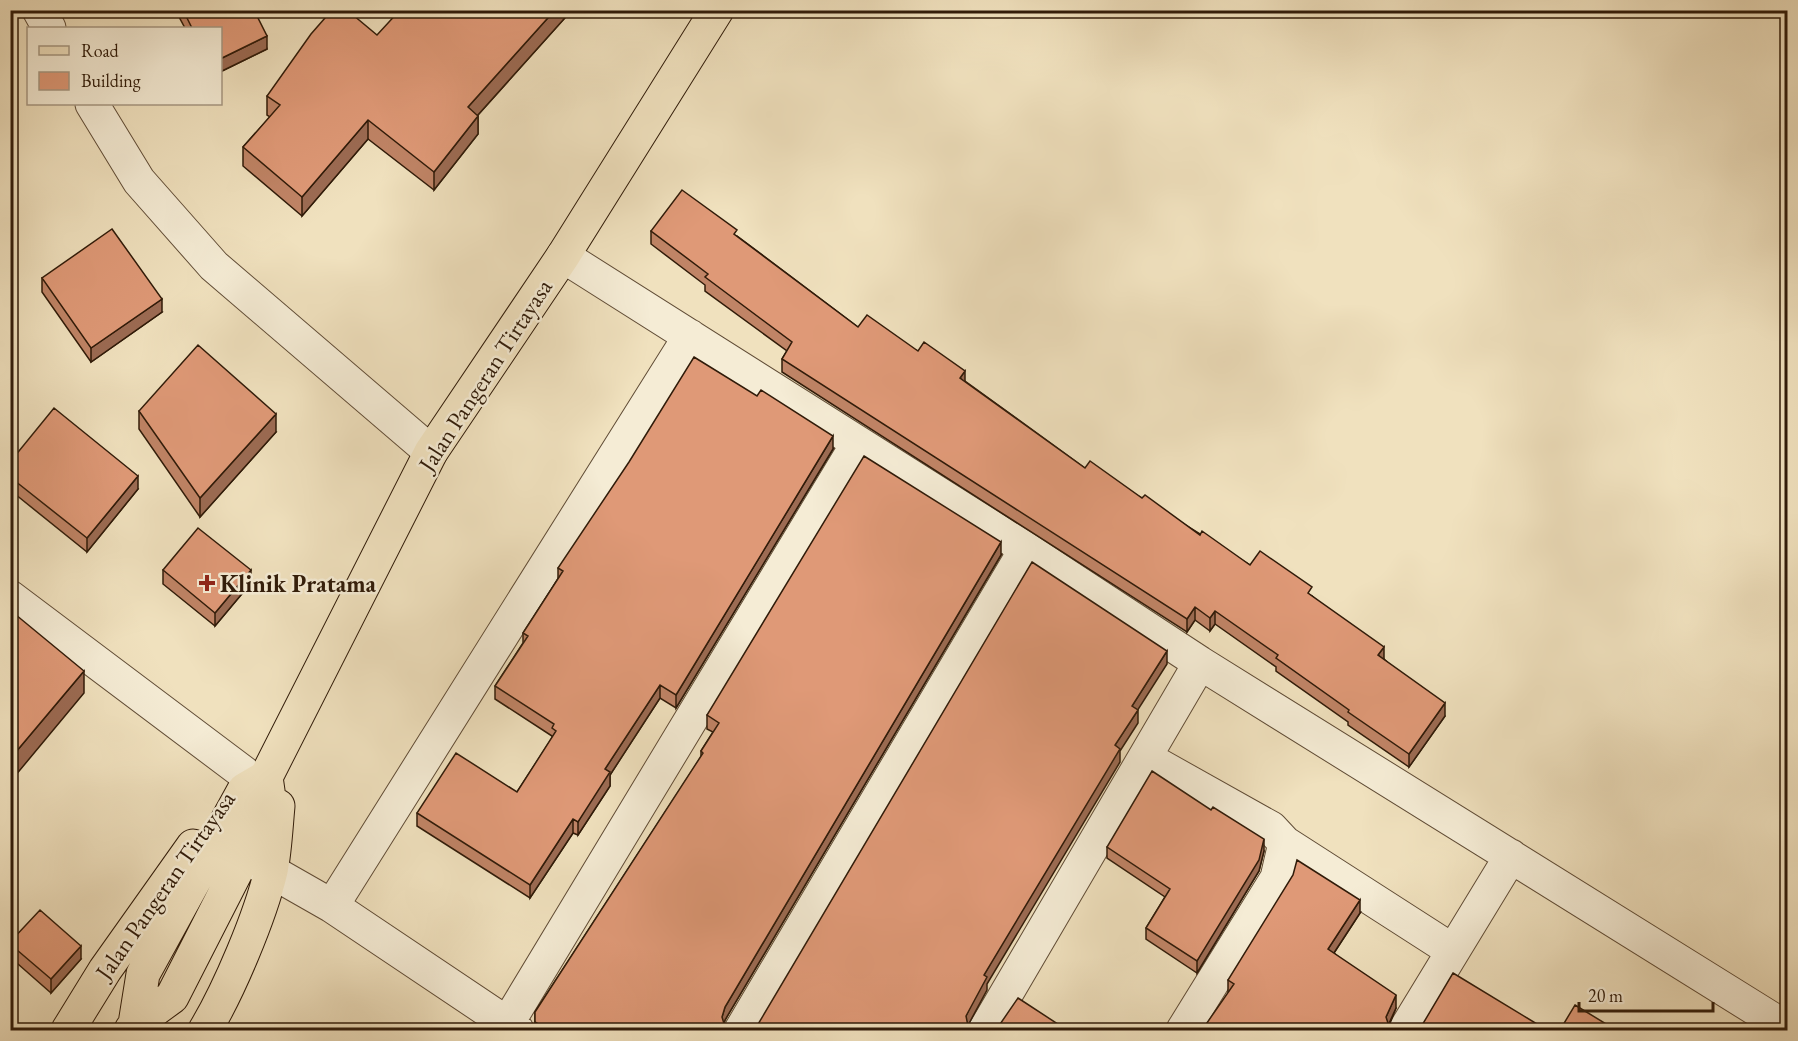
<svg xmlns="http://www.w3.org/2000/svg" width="1798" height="1041" viewBox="0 0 1798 1041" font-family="'EB Garamond',serif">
	<rect width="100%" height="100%" fill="#f0e1be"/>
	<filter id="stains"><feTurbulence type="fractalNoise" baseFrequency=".00333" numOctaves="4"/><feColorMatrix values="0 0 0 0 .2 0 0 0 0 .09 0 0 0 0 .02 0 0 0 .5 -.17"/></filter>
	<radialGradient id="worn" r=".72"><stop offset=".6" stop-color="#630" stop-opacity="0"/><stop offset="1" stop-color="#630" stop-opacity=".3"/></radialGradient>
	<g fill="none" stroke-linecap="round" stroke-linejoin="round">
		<!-- street casing -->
		<g stroke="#604c36" stroke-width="35">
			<path id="street" d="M 39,10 L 49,28
				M 92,104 L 139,181 L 214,266 L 431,452
				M 563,256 L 1026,549 L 1200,663 L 1788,1029
				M 10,597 L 244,773
				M 1146,758 L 1271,828 L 1285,843 L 1277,878 L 1183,1030
				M 1285,843 L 1453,951
				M 246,857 L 332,906 L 517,1030
				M 332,906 L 690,336
				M 507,1024 L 858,443
				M 741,1030 L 1026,549
				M 985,1030 L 1200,663
				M 1405,1030 L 1511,856"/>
		</g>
		<!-- primary casing -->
		<g stroke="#301b09" stroke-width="35">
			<path id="primary" d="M 135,1024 L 172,997 L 270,805 L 266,777
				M 68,1030 L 105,970 L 193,846
				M 131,1030 L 135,1024 L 143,974 L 244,790 L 266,777 L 431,452 L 563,256 L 717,10
				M 205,1030 C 229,990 260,917 271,871 C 275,850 276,827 278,806"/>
		</g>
		<!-- street -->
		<use href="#street" stroke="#f5ecd5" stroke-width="33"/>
		<!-- primary -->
		<use href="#primary" stroke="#f0e1be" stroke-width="33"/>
	</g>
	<!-- wall -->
	<path fill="#c08466" stroke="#301b09" stroke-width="1.5" d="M 178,10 L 254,10 L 267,49 L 220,72 L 220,28 L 185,28 L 178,15 Z
		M 572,10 L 478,115 L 478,134 L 434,190 L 368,139 L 302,216 L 243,166 L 243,147 L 270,117 L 267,115 L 267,96 L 377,35 Z
		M 651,231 L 737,236 L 858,327 L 918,351 L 965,381 L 1085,468 L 1142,498 L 1250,565 L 1312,596 L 1384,659 L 1445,716 L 1409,767 L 1348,725 L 1348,722 L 1276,671 L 1276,667 L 1215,624 L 1210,631 L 1195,620 L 1187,632 L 782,372 L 782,359 L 787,351 L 705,291 L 705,285 L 651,244 Z
		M 42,278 L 162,312 L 91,362 L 42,292 Z
		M 139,411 L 276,432 L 200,517 L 139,429 Z
		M 833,449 L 676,708 L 660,698 L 610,775 L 610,786 L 578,835 L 573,833 L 530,898 L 417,826 L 417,813 L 517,792 L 552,738 L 552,736 L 495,699 L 495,686 L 523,643 L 523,633 L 558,579 L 558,568 Z
		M 10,462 L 138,489 L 87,552 L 10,490 Z
		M 1001,555 L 725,1020 L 724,1023 L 725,1027 L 729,1030 L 535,1030 L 535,1012 L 701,757 L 701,751 L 713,732 L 707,729 L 707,715 Z
		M 163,570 L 251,583 L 215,626 L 163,584 Z
		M 1107,847 L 1264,851 L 1259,871 L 1197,973 L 1146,939 L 1146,928 L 1165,897 L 1107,858 Z
		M 1360,913 L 1334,953 L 1396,1008 L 1389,1026 L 1228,992 L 1228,980 Z
		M 10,942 L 81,959 L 51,993 L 10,957 Z"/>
	<!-- shaded-wall -->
	<path fill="#9c6b53" stroke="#301b09" stroke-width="1.5" d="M 555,10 L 572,10 L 468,126 L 468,107 Z
		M 267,36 L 267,49 L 220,72 L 220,59 Z
		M 478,116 L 478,134 L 434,190 L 434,172 Z
		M 368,120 L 368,139 L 302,216 L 302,197 Z
		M 162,299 L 162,312 L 91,362 L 91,348 Z
		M 965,371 L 965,384 L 960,378 Z
		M 276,414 L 276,432 L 200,517 L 200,498 Z
		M 833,436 L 833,449 L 676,708 L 676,695 Z
		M 138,476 L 138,489 L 87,552 L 87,538 Z
		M 1001,542 L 1001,555 L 725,1020 L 722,1030 L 722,1017 L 725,1007 Z
		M 251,570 L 251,583 L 215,626 L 215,613 Z
		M 1195,607 L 1195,620 L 1187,632 L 1187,619 Z
		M 1215,611 L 1215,624 L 1210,631 L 1210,618 Z
		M 1384,647 L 1384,660 L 1378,655 Z
		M 1167,651 L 1167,664 L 1132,719 L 1132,706 Z
		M 84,671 L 84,693 L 10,782 L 10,759 Z
		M 660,685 L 660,698 L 610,775 L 610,786 L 578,835 L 578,822 L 605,769 Z
		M 1445,703 L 1445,716 L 1409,767 L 1409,754 Z
		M 1138,710 L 1138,723 L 1120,751 L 1120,762 L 987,984 L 987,990 L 966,1029 L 966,1016 L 984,975 L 1115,745 Z
		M 573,819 L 573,833 L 530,898 L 530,885 Z
		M 1264,839 L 1264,851 L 1259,871 L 1197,973 L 1197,961 Z
		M 1360,900 L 1360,913 L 1328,962 L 1328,949 Z
		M 81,946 L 81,959 L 51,993 L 51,979 Z
		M 1396,995 L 1396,1008 L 1386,1030 L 1386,1017 Z"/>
	<!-- building -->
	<path fill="#df9977" stroke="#301b09" stroke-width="1.5" d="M 183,10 L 254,10 L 267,36 L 220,59 L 220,28 L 192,28 Z
		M 332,10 L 347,10 L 377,35 L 400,10 L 555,10 L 468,107 L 478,116 L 434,172 L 368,120 L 302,197 L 243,147 L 280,105 L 267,96 L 311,34 Z
		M 682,190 L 737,230 L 734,234 L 858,327 L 867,315 L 918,351 L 924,342 L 965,371 L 960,378 L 1085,468 L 1090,461 L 1142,498 L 1145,495 L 1200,535 L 1202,531 L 1250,565 L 1260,551 L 1312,587 L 1308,593 L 1384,647 L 1378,655 L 1445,703 L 1409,754 L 1348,712 L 1349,710 L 1276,658 L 1278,655 L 1215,611 L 1210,618 L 1195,607 L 1187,619 L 782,359 L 792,342 L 705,277 L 708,274 L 651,231 Z
		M 112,229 L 162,299 L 91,348 L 42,278 Z
		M 198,345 L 276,414 L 200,498 L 139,411 Z
		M 694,357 L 757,396 L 761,390 L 833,436 L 676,695 L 660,685 L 605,769 L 610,772 L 578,822 L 573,819 L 530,885 L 417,813 L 456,753 L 517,792 L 556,731 L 552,728 L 554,724 L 495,686 L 528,636 L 523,633 L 563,571 L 558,568 L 629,462 Z
		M 54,408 L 138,476 L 87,538 L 10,477 L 10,462 Z
		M 864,456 L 1001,542 L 725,1007 L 722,1017 L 725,1027 L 729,1030 L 548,1030 L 535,1022 L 535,1012 L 703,753 L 701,751 L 719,723 L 707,715 Z
		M 198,528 L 251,570 L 215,613 L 163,570 Z
		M 1032,562 L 1167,651 L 1132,706 L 1138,710 L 1115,745 L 1120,749 L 984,975 L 987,977 L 966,1016 L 968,1026 L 973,1030 L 753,1030 L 757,1026 Z
		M 10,610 L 84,671 L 10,759 Z
		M 1152,771 L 1211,810 L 1213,807 L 1264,839 L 1259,860 L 1197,961 L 1146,928 L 1170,889 L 1107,847 Z
		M 1297,860 L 1360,900 L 1328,949 L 1396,995 L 1386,1017 L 1389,1026 L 1393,1030 L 1202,1030 L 1234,984 L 1228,980 L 1293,875 Z
		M 40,910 L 81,946 L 51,979 L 10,944 L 10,942 Z
		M 1453,973 L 1547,1030 L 1417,1030 L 1421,1027 Z
		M 1018,998 L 1067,1030 L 996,1030 Z
		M 1575,1005 L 1616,1030 L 1560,1030 Z"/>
	<!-- markers -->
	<path fill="#8f2418" stroke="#f5ecd5" stroke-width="2" d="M204 574h6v6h6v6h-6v6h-6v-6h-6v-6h6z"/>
	<g text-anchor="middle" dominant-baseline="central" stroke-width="5" stroke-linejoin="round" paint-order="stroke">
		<!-- street labels -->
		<g font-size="24" fill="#301b09" stroke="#f5ecd5">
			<text transform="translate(485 375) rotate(-57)">Jalan Pangeran Tirtayasa</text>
			<text transform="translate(165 885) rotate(-55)">Jalan Pangeran Tirtayasa</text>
		</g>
		<!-- poi labels -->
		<g font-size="24" font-weight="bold" fill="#301b09" stroke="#f5ecd5" text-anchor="start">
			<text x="220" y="583">Klinik Pratama</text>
		</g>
	</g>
	<!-- margin -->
	<rect width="1798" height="1041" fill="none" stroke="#f0e1be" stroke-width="36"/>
	<rect x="12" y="12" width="1774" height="1017" fill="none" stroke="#301b09" stroke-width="3"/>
	<rect x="18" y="18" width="1762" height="1005" fill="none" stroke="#301b09" stroke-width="1.5"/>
	<!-- legend -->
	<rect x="27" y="27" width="195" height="78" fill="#f5ecd5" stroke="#a69883" stroke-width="1.5"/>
	<rect x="39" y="46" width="30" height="9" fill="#f0e1be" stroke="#a69883" stroke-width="1.5"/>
	<text x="81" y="57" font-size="18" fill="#301b09">Road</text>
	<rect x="39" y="72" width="30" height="18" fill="#df9977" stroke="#a69883" stroke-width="1.5"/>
	<text x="81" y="87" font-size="18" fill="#301b09">Building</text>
	<!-- scale -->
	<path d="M1579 1002v9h134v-9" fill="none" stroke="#301b09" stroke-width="3"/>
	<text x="1588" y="1002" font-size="18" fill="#301b09" stroke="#f5ecd5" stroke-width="4.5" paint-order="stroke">20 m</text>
	<rect width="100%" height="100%" filter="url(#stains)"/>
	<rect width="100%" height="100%" fill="url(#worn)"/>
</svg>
